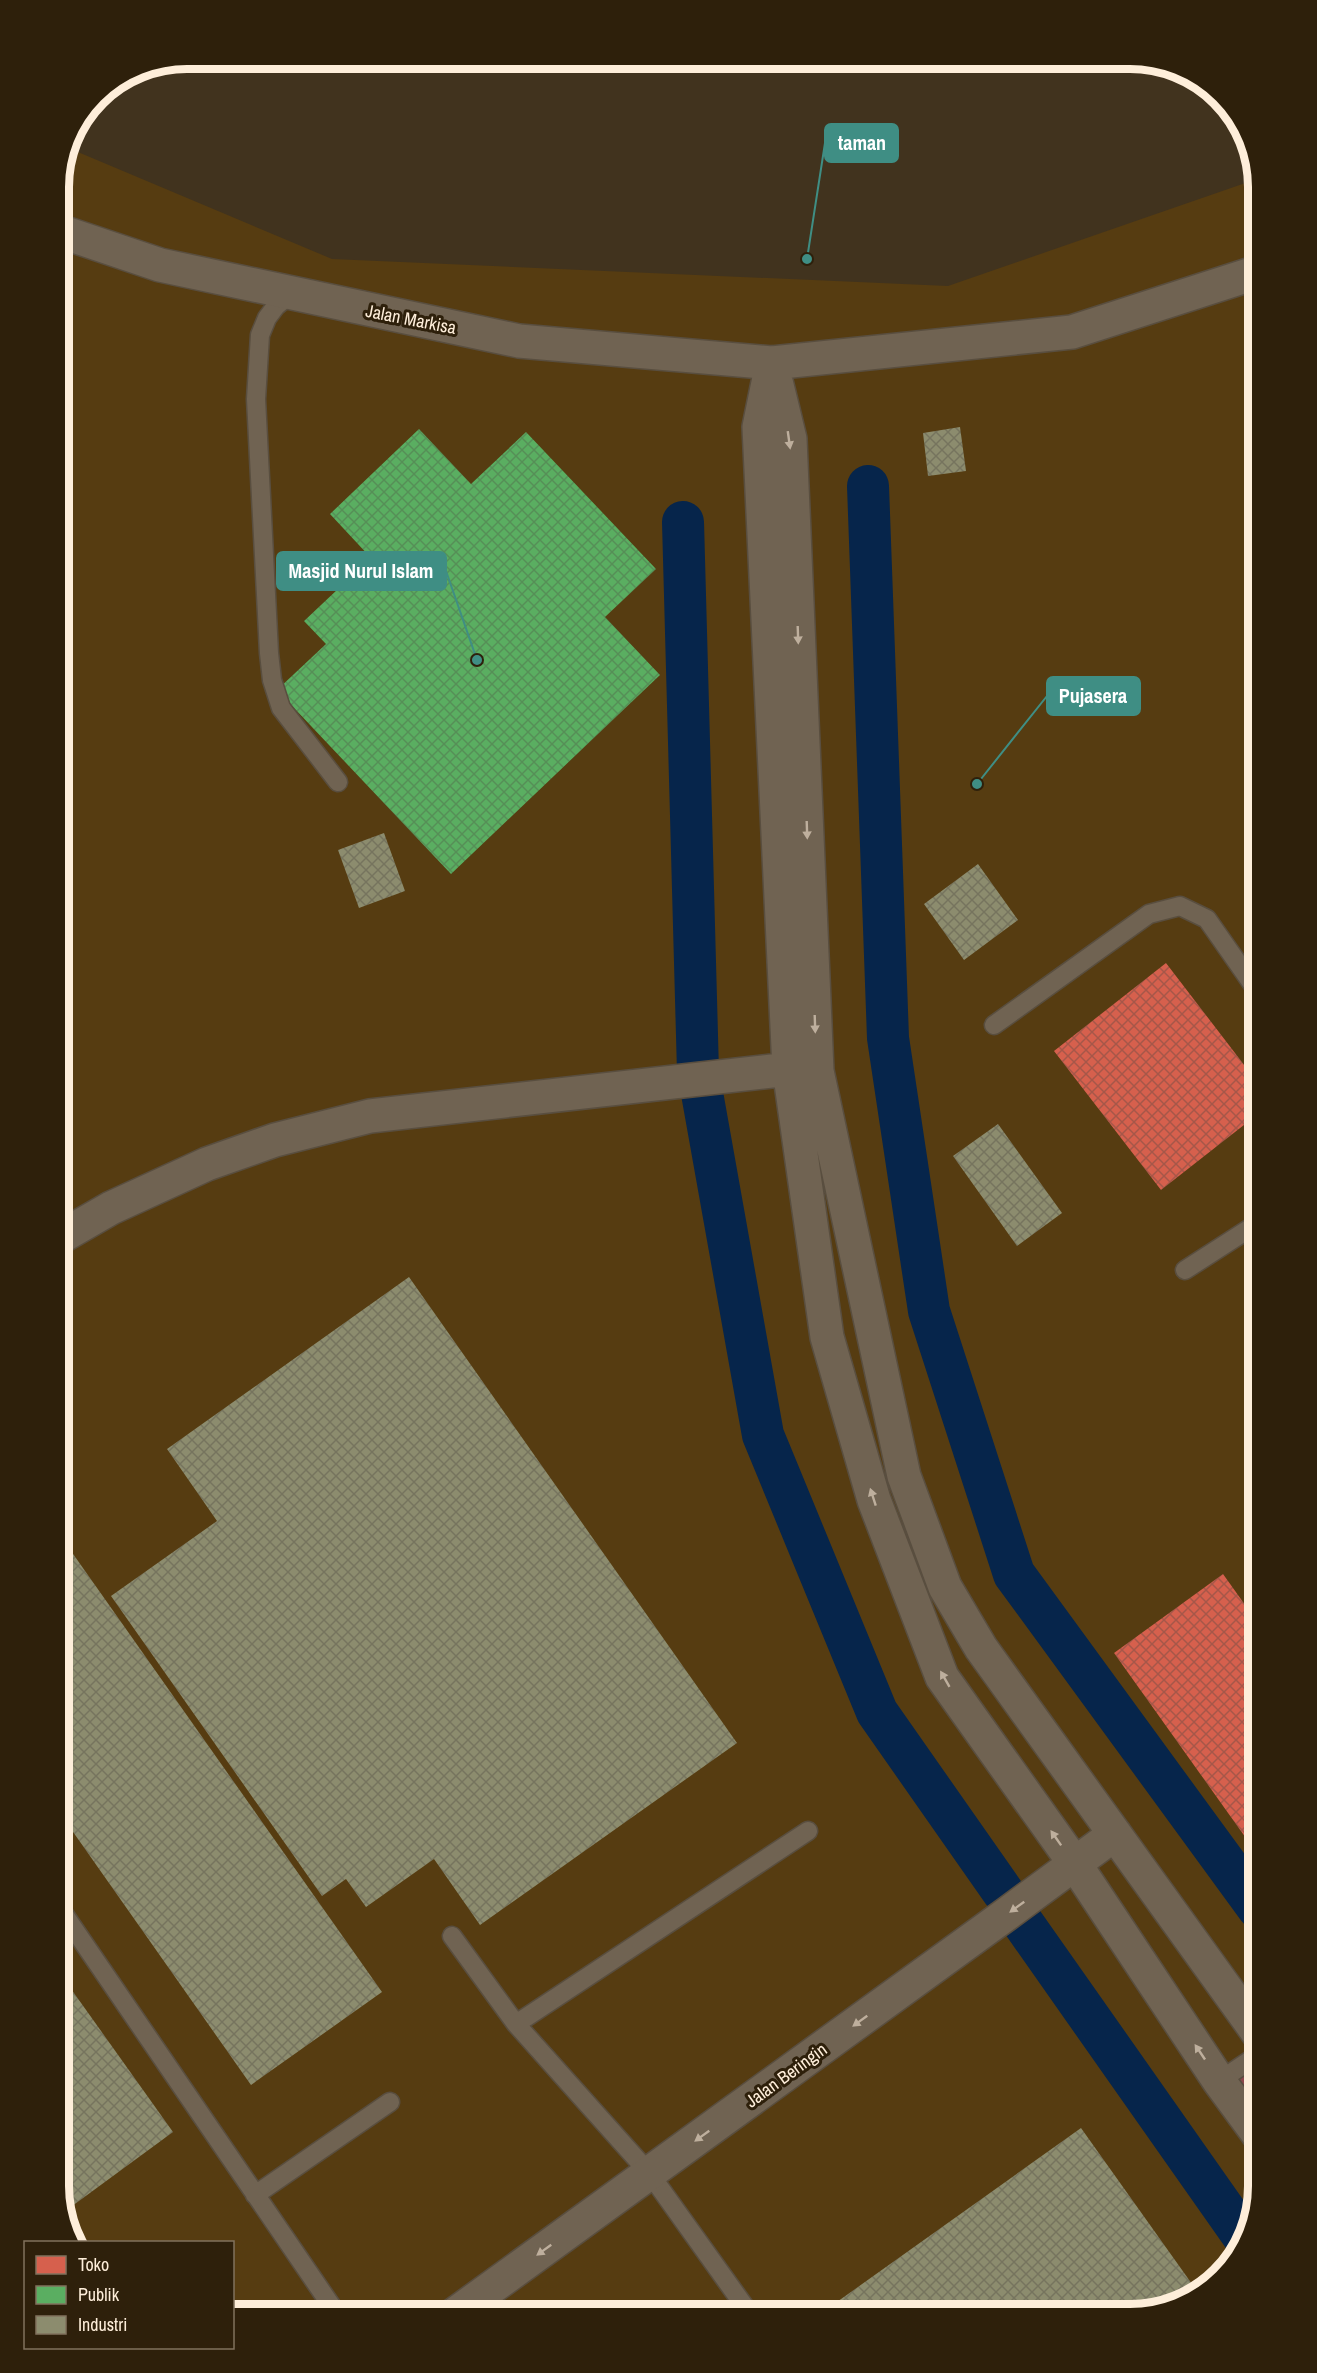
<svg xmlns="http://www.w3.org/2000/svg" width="1317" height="2373" viewBox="0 0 1317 2373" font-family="'Archivo Narrow',sans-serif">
	<defs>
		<pattern id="park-tufts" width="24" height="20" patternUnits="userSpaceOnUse" patternTransform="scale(1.5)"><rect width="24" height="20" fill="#8d484c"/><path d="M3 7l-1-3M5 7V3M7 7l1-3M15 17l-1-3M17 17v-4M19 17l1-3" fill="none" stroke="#9e6365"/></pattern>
		<pattern id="shops-cross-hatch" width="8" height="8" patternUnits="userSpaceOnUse" patternTransform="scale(1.5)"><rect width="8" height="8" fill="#d6604d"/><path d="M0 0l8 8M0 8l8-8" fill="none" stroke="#a65749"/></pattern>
		<pattern id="public-cross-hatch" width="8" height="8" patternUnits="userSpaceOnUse" patternTransform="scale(1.5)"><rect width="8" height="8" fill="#5aae61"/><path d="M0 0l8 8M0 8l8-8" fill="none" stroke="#568f57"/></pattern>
		<pattern id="industry-cross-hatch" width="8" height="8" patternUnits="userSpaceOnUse" patternTransform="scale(1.5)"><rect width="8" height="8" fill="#8c8c6e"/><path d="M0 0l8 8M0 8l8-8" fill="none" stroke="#76745e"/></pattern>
	</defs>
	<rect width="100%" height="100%" fill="#41331e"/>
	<!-- built -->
	<path fill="#563c11" d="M 66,147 L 332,259 L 948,286 L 1257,179 L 1258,2186 L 1237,2258 L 1180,2305 L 1130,2314 L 233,2314 L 232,2242 L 74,2242 L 68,2236 L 59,2186 L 59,179 Z"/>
	<!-- park -->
	<path fill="url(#park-tufts)" d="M 1258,2058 L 1258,2115 L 1232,2077 Z"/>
	<!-- shops -->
	<path fill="url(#shops-cross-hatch)" d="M 1166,963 L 1258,1083 L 1258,1114 L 1161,1190 L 1054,1051 Z
		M 1223,1574 L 1258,1623 L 1258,1855 L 1114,1653 Z"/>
	<!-- public -->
	<path fill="url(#public-cross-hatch)" d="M 419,429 L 471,484 L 526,432 L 656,569 L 605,617 L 660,675 L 451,874 L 277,690 L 326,644 L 304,621 L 371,558 L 330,514 Z"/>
	<!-- industry -->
	<path fill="url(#industry-cross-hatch)" d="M 960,427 L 966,471 L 928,476 L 923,433 Z
		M 384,833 L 405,891 L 359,908 L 338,850 Z
		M 978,864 L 1018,920 L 964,960 L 924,904 Z
		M 998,1124 L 1062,1213 L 1017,1246 L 953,1156 Z
		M 409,1277 L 737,1743 L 480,1925 L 434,1859 L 366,1907 L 346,1879 L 322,1896 L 111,1596 L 217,1521 L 167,1449 Z
		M 59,1534 L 382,1992 L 251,2085 L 59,1812 Z
		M 1258,1553 L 1258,1582 L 1245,1563 Z
		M 59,1972 L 173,2132 L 64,2212 L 59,2186 Z
		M 1081,2128 L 1197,2291 L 1180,2305 L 1130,2314 L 820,2314 Z"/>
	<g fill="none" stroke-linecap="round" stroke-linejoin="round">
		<!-- canal -->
		<path stroke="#06254b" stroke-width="42" d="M 868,486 L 888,1038 L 929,1311 L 1014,1574 L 1258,1908
			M 683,522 L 698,1072
			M 702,1093 L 763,1435 L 877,1712 L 1003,1892
			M 1023,1923 L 1243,2236"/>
		<!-- service casing -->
		<g stroke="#594e3f" stroke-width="21">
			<path id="service" d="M 291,294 L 276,306 L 267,318 L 260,335 L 256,399 L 269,653 L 272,680 L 281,708 L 338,782
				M 994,1025 L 1149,914 L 1180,906 L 1207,919 L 1258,992
				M 1185,1270 L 1258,1223
				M 59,1907 L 337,2314
				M 452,1936 L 516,2024 L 650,2174 L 750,2314
				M 516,2024 L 808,1831
				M 1219,2081 L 1258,2055
				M 255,2195 L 390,2102"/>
		</g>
		<!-- minor casing -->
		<g stroke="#594e3f" stroke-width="36">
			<path id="minor" d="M 59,231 L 160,265 L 519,341 L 772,363 L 1072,332 L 1258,272
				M 772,363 L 759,427 L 789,1069 L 827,1337 L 874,1500 L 942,1677 L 1075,1864 L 1219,2081 L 1258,2134
				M 774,373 L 790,439 L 817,1071 L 904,1476 L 945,1587 L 981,1648 L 1258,2033
				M 59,1238 L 111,1208 L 207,1164 L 275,1140 L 370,1116 L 789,1069
				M 455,2314 L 1008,1913 L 1115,1834"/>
		</g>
		<!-- service -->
		<use href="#service" stroke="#706352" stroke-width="18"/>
		<!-- minor -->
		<use href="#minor" stroke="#706352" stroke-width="33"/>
	</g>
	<!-- one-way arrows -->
	<defs><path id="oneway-solid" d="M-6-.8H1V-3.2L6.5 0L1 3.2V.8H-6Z" transform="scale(1.5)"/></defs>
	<g fill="#beaf9d">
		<use href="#oneway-solid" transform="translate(789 440) rotate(82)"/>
		<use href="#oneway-solid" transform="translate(798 635) rotate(88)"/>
		<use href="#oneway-solid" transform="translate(807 830) rotate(88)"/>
		<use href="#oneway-solid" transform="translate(815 1024) rotate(88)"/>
		<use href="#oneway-solid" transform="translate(873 1497) rotate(-108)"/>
		<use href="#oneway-solid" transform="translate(945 1679) rotate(-120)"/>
		<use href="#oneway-solid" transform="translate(1056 1838) rotate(-125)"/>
		<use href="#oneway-solid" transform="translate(1017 1907) rotate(144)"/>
		<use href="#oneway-solid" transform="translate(860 2021) rotate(144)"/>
		<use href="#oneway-solid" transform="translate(1200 2052) rotate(-124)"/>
		<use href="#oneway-solid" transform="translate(702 2136) rotate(144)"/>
		<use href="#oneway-solid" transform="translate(544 2250) rotate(144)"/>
	</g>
	<g text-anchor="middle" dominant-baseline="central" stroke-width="6" stroke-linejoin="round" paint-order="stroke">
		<!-- street labels -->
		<g font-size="18" fill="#feeeda" stroke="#2e200b">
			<text transform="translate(411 319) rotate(11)">Jalan Markisa</text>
			<text transform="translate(786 2075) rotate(-36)">Jalan Beringin</text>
		</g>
	</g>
	<!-- crop -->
	<path d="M0 0H1317V2373H0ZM187 69H1130A118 118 0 0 1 1248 187V2186A118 118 0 0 1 1130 2304H187A118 118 0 0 1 69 2186V187A118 118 0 0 1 187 69Z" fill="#2e200b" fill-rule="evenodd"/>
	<path fill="none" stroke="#feeeda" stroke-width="8" d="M187 69H1130A118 118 0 0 1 1248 187V2186A118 118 0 0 1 1130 2304H187A118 118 0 0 1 69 2186V187A118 118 0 0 1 187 69Z"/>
	<!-- callouts -->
	<path fill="none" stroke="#3f8e84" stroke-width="2" d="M807 259L825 143M477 660L446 571M977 784L1047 696"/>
	<g fill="#3f8e84" stroke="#2e200b" stroke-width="2">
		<circle cx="807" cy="259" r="6"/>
		<circle cx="477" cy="660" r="6"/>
		<circle cx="977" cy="784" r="6"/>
	</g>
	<g fill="#3f8e84" stroke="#3f8e84" stroke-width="2">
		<rect x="825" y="124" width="73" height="38" rx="6"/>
		<rect x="277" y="552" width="169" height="38" rx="6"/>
		<rect x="1047" y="677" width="93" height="38" rx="6"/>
	</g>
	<g font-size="20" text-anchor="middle" font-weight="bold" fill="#fff">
		<text x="862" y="150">taman</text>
		<text x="361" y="578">Masjid Nurul Islam</text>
		<text x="1093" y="703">Pujasera</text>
	</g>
	<!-- legend -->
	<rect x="24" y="2241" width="210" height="108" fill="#2e200b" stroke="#81725e" stroke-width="1.5"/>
	<rect x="36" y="2256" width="30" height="18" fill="#d6604d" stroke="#81725e" stroke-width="1.5"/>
	<text x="78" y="2271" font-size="18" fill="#feeeda">Toko</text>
	<rect x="36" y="2286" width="30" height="18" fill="#5aae61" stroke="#81725e" stroke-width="1.5"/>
	<text x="78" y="2301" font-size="18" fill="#feeeda">Publik</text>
	<rect x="36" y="2316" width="30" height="18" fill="#8c8c6e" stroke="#81725e" stroke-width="1.5"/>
	<text x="78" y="2331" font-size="18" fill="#feeeda">Industri</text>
</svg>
